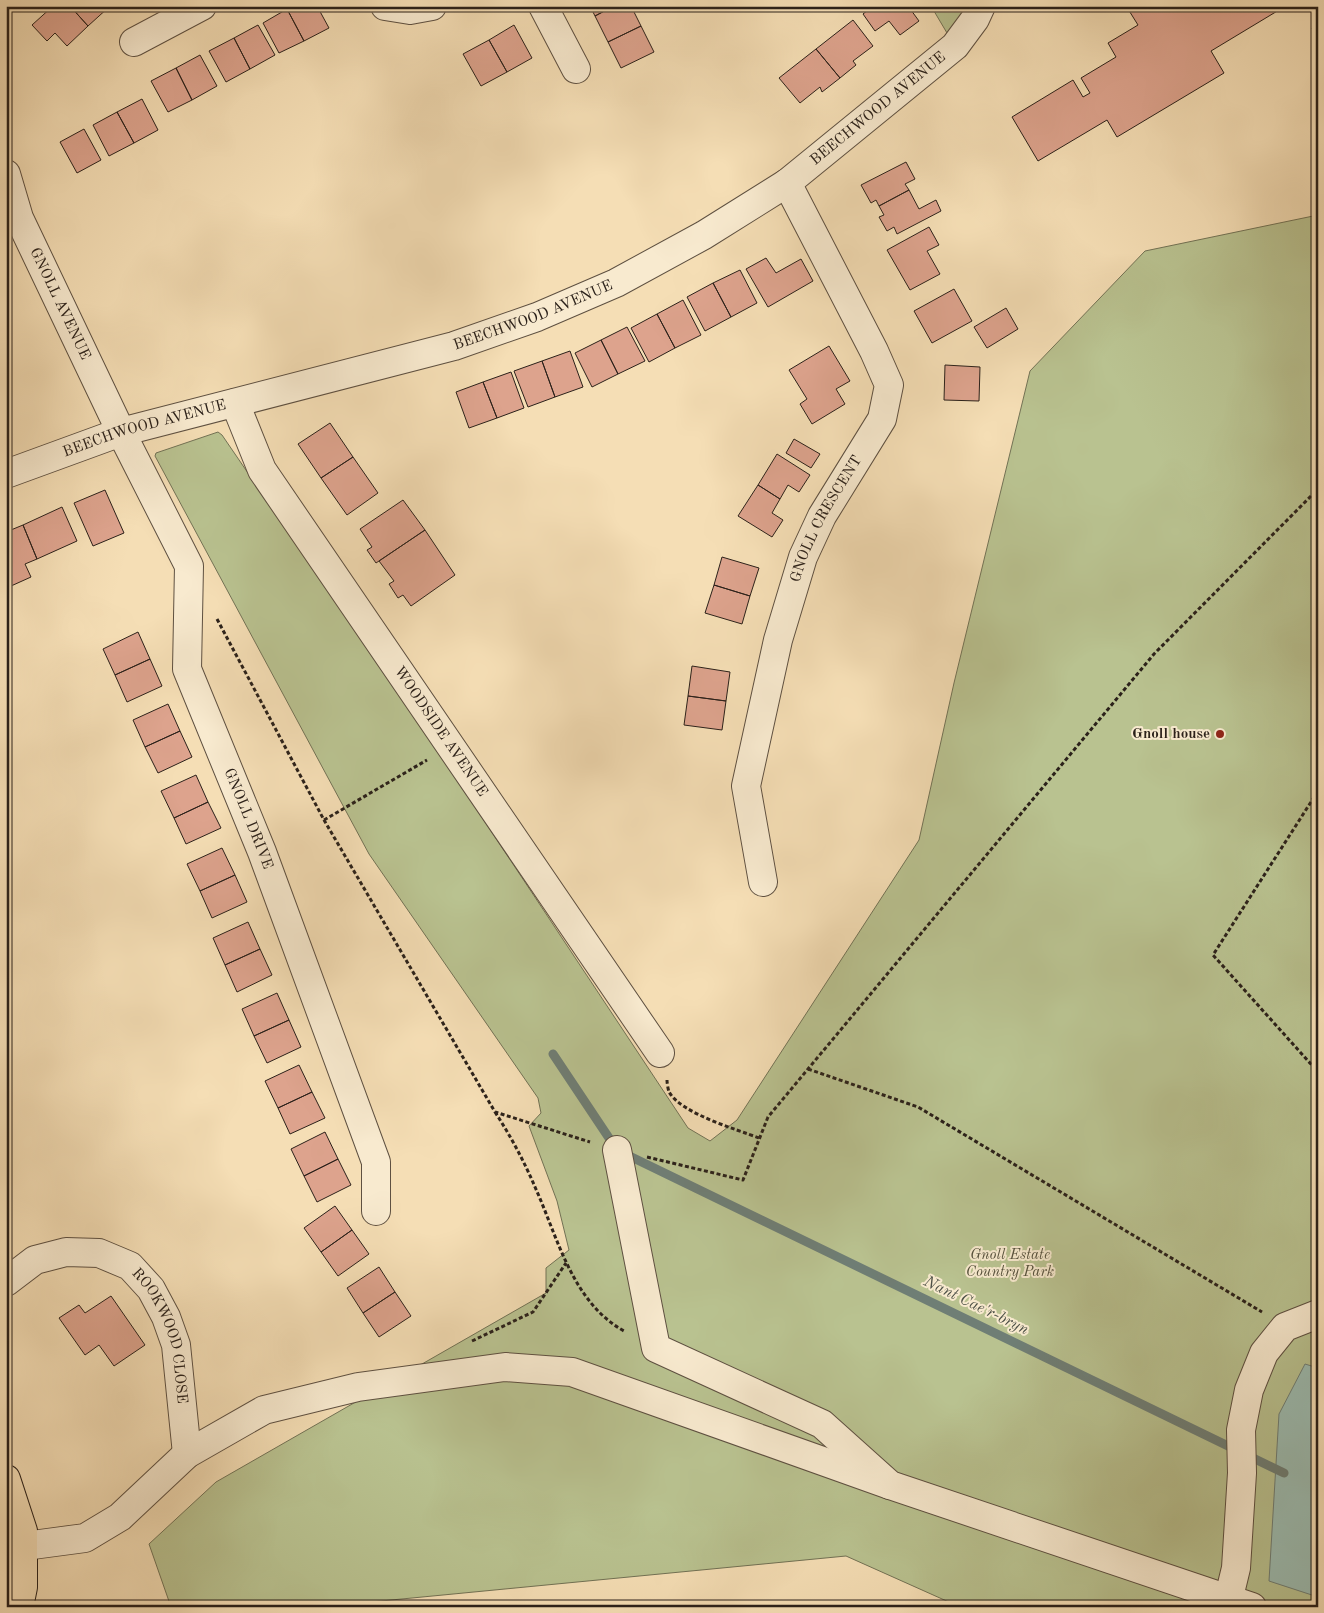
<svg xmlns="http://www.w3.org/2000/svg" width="1324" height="1613" viewBox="0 0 1324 1613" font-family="'Old Standard TT',serif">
	<rect width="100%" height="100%" fill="#f5deb5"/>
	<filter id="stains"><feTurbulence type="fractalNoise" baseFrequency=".004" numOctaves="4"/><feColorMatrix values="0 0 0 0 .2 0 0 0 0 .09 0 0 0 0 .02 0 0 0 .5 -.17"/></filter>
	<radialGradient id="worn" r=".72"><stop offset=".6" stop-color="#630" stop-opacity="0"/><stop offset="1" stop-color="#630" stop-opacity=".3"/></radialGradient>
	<!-- green -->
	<path fill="#b9c290" stroke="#727255" d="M 931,6 L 968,6 L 947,33 Z
		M 1318,215 L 1318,1607 L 960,1607 L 846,1556 L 319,1607 L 171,1607 L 149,1544 L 216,1482 L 546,1293 L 546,1268 L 569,1250 L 557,1201 L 529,1126 L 541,1113 L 538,1098 L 369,854 L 155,456 L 156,453 L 218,432 L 222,435 L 440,754 L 688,1128 L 710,1141 L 737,1120 L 919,840 L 954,683 L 1030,371 L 1145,251 Z"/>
	<!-- water -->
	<path fill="#9cbcb1" stroke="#6f7e75" d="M 1305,1364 L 1318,1368 L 1318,1597 L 1269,1581 L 1279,1414 Z"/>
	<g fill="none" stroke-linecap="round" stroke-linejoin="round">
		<!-- stream -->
		<path stroke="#6f7e75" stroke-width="9" d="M 553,1054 L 617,1150 L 1284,1473"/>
	</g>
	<!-- building -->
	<path fill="#dda38d" stroke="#2b211a" d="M 53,6 L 70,6 L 88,26 L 67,46 L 55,33 L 47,41 L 32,25 Z
		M 70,6 L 109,6 L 109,7 L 88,26 Z
		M 293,6 L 317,6 L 329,28 L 304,41 L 287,9 Z
		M 590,6 L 614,6 L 595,16 Z
		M 614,6 L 631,6 L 641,26 L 608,42 L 595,16 Z
		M 873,6 L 908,6 L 919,21 L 900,35 L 889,21 L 875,31 L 863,14 Z
		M 1134,6 L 1276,6 L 1279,10 L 1211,51 L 1224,73 L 1117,137 L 1107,120 L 1038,161 L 1012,117 L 1073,80 L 1083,97 L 1090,93 L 1081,78 L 1116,57 L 1108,43 L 1138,25 L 1128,9 Z
		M 287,9 L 304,41 L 279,53 L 263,23 Z
		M 853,20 L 873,46 L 853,61 L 856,65 L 840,78 L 816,49 Z
		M 258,25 L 275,55 L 250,69 L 234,38 Z
		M 514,25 L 532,58 L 507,72 L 489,40 Z
		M 1318,25 L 1318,38 L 1312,28 Z
		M 641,26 L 654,52 L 621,68 L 608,42 Z
		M 234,38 L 250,69 L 226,82 L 209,51 Z
		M 489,40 L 507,72 L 481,86 L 463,54 Z
		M 816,49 L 840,78 L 822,92 L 820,87 L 800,103 L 779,78 Z
		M 200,55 L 217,86 L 192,100 L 176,68 Z
		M 176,68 L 192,100 L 168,112 L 151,81 Z
		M 142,99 L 158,130 L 134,143 L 117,112 Z
		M 117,112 L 134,143 L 109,156 L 93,125 Z
		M 84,129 L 101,160 L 77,173 L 60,142 Z
		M 906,162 L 915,179 L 905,184 L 909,190 L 879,206 L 876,200 L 871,203 L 861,185 Z
		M 909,190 L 919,209 L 936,200 L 941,211 L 897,234 L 894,227 L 887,231 L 879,217 L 884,215 L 879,206 Z
		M 929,227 L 939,245 L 927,251 L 940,274 L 910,290 L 887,250 Z
		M 766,258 L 776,273 L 801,259 L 813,281 L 768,307 L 746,269 Z
		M 740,270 L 757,303 L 731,317 L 713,283 Z
		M 713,283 L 731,317 L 705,331 L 687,297 Z
		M 954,289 L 972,321 L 932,343 L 914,311 Z
		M 683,300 L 701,335 L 675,348 L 657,314 Z
		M 1006,308 L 1018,329 L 987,348 L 974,327 Z
		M 657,314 L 675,348 L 649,362 L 631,328 Z
		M 627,327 L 645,361 L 618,374 L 601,340 Z
		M 601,340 L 618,374 L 592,387 L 575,353 Z
		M 829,346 L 850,381 L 836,389 L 845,404 L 812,424 L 800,404 L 807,399 L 789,370 Z
		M 570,351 L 583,387 L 555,397 L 542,361 Z
		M 542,361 L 555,397 L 528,407 L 514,371 Z
		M 945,365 L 980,367 L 979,401 L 944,400 Z
		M 511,372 L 524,408 L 497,418 L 483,382 Z
		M 483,382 L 497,418 L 469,428 L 456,392 Z
		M 330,423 L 353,457 L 321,478 L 298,444 Z
		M 794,439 L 820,454 L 811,468 L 786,453 Z
		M 777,454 L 810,475 L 799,492 L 788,485 L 780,499 L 758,485 Z
		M 353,457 L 378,493 L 347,515 L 321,478 Z
		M 758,485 L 780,499 L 772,513 L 783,520 L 772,537 L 738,516 Z
		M 105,490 L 124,533 L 93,546 L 74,503 Z
		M 403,500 L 425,530 L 376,563 L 367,550 L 372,547 L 360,529 Z
		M 62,507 L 77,541 L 37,559 L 23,525 Z
		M 23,525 L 37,559 L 25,564 L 31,577 L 11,586 L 6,574 L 6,532 Z
		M 425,530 L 455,575 L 411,606 L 403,595 L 398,598 L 389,584 L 394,581 L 379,561 Z
		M 722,557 L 759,568 L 750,596 L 714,585 Z
		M 714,585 L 750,596 L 742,624 L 705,613 Z
		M 138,632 L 150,659 L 115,675 L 103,649 Z
		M 150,659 L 162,686 L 127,702 L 115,675 Z
		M 692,666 L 730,672 L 726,701 L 688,696 Z
		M 688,696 L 726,701 L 722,730 L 684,725 Z
		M 168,704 L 180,731 L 145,747 L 133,720 Z
		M 180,731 L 192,757 L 158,773 L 145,747 Z
		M 196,775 L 208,802 L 174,818 L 161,791 Z
		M 208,802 L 221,828 L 186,844 L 174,818 Z
		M 222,848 L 235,875 L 200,891 L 187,864 Z
		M 235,875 L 247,902 L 212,918 L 200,891 Z
		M 248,922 L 260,949 L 225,965 L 213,938 Z
		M 260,949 L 272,975 L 237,992 L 225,965 Z
		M 277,993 L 289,1020 L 254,1036 L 242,1009 Z
		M 289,1020 L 301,1047 L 267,1063 L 254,1036 Z
		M 299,1065 L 312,1092 L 278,1108 L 265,1081 Z
		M 312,1092 L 325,1118 L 290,1134 L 278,1108 Z
		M 325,1132 L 338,1159 L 304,1176 L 291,1149 Z
		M 338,1159 L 351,1185 L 317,1202 L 304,1176 Z
		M 335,1206 L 352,1230 L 321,1252 L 304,1228 Z
		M 352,1230 L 369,1254 L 338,1276 L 321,1252 Z
		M 379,1267 L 395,1292 L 363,1313 L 347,1288 Z
		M 395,1292 L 411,1316 L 379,1337 L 363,1313 Z
		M 111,1296 L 145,1345 L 114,1366 L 99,1345 L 85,1355 L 59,1318 L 79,1305 L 85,1313 Z"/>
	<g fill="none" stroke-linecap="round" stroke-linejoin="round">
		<!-- minor casing -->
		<g stroke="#5e5041" stroke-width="30">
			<g id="minor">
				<path d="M 385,6 L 410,10 L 432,6"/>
				<path d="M 543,6 L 576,69"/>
				<path d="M 134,42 L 202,6"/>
				<path id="s1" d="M 6,174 L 19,218 L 121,432 L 189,566 L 187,669 L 262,852 L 376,1162 L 376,1211"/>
				<path id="s2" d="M 235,403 L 262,470 L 660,1053"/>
				<path id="s3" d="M 6,474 L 121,432 L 454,346 L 537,317 L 616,283 L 704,235 L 787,183 L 955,46 L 975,19 L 981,6"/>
				<path id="s4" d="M 763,882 L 746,786 L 778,640 L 803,557 L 822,516 L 882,419 L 889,385 L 874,351 L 787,183"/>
				<path d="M 617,1150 L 656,1348 L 822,1424 L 890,1485 L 1252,1607"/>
				<path id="s5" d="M 6,1282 L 35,1260 L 66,1252 L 99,1253 L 130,1266 L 151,1289 L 166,1317 L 176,1345 L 187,1454"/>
				<path d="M 25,1546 L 85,1538 L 120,1517 L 187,1454 L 264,1410 L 358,1387 L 505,1367 L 572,1372 L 890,1485"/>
				<path d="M 1229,1597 L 1236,1568 L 1242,1473 L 1241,1430 L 1249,1390 L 1264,1353 L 1285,1327 L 1318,1314"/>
			</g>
		</g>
		<!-- major casing -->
		<g stroke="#2b211a" stroke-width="30">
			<path id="major" d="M 6,1479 L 23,1531 L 23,1587 L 19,1607"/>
		</g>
		<!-- path -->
		<path stroke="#2b211a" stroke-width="3" stroke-dasharray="4 2.5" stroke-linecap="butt" d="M 217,619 L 324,820 L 495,1112 L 590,1142
			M 1318,791 L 1213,955 L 1318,1072
			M 324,820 L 427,760
			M 808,1069 L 918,1107 L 1262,1312
			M 667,1080 C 667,1083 668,1089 669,1092 C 682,1114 736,1129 759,1138
			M 495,1112 C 510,1135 524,1161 535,1187 C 558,1238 572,1302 624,1331
			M 647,1157 L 743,1180 L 768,1117 L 808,1069 L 1154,654 L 1318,489
			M 472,1341 L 533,1312 L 566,1263"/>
		<!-- minor -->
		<use href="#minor" stroke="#f8eacf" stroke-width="28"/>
		<!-- major -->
		<use href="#major" stroke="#f5deb5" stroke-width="28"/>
	</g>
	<!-- markers -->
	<circle fill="#8f2418" stroke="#f8eacf" stroke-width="2" cx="1220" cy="734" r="5"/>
	<g text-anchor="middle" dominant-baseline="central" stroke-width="4" stroke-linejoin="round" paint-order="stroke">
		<!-- street labels -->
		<g font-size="15" fill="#2b211a" stroke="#f8eacf">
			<text stroke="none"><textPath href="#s3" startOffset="956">BEECHWOOD AVENUE</textPath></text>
			<text stroke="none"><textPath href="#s1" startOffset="141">GNOLL AVENUE</textPath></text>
			<text stroke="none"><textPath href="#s3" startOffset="551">BEECHWOOD AVENUE</textPath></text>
			<text stroke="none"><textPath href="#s3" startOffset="146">BEECHWOOD AVENUE</textPath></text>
			<text stroke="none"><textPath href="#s4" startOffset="378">GNOLL CRESCENT</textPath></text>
			<text stroke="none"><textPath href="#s2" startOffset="389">WOODSIDE AVENUE</textPath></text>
			<text stroke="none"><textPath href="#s1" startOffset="698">GNOLL DRIVE</textPath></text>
			<text stroke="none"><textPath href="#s5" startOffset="214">ROOKWOOD CLOSE</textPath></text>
		</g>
		<!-- poi labels -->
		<g font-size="15" font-weight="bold" fill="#2b211a" stroke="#f8eacf" text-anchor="end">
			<text x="1210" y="734">Gnoll house</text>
		</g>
		<!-- park labels -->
		<g font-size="15" font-style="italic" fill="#56513d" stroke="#f8eacf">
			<text x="1010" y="1255">Gnoll Estate<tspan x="1010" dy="17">Country Park</tspan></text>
		</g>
		<!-- water labels -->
		<g font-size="16" font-style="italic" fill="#4d5047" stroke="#f8eacf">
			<text transform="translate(976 1306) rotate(26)">Nant Cae'r-bryn</text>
		</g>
	</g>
	<!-- margin -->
	<rect width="1324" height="1613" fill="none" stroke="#f5deb5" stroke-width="25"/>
	<rect x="8" y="8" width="1309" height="1598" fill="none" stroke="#2b211a" stroke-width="2.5"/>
	<rect x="12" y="12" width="1299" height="1588" fill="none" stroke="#2b211a"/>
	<rect width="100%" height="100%" filter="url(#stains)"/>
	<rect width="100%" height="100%" fill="url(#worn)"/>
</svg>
